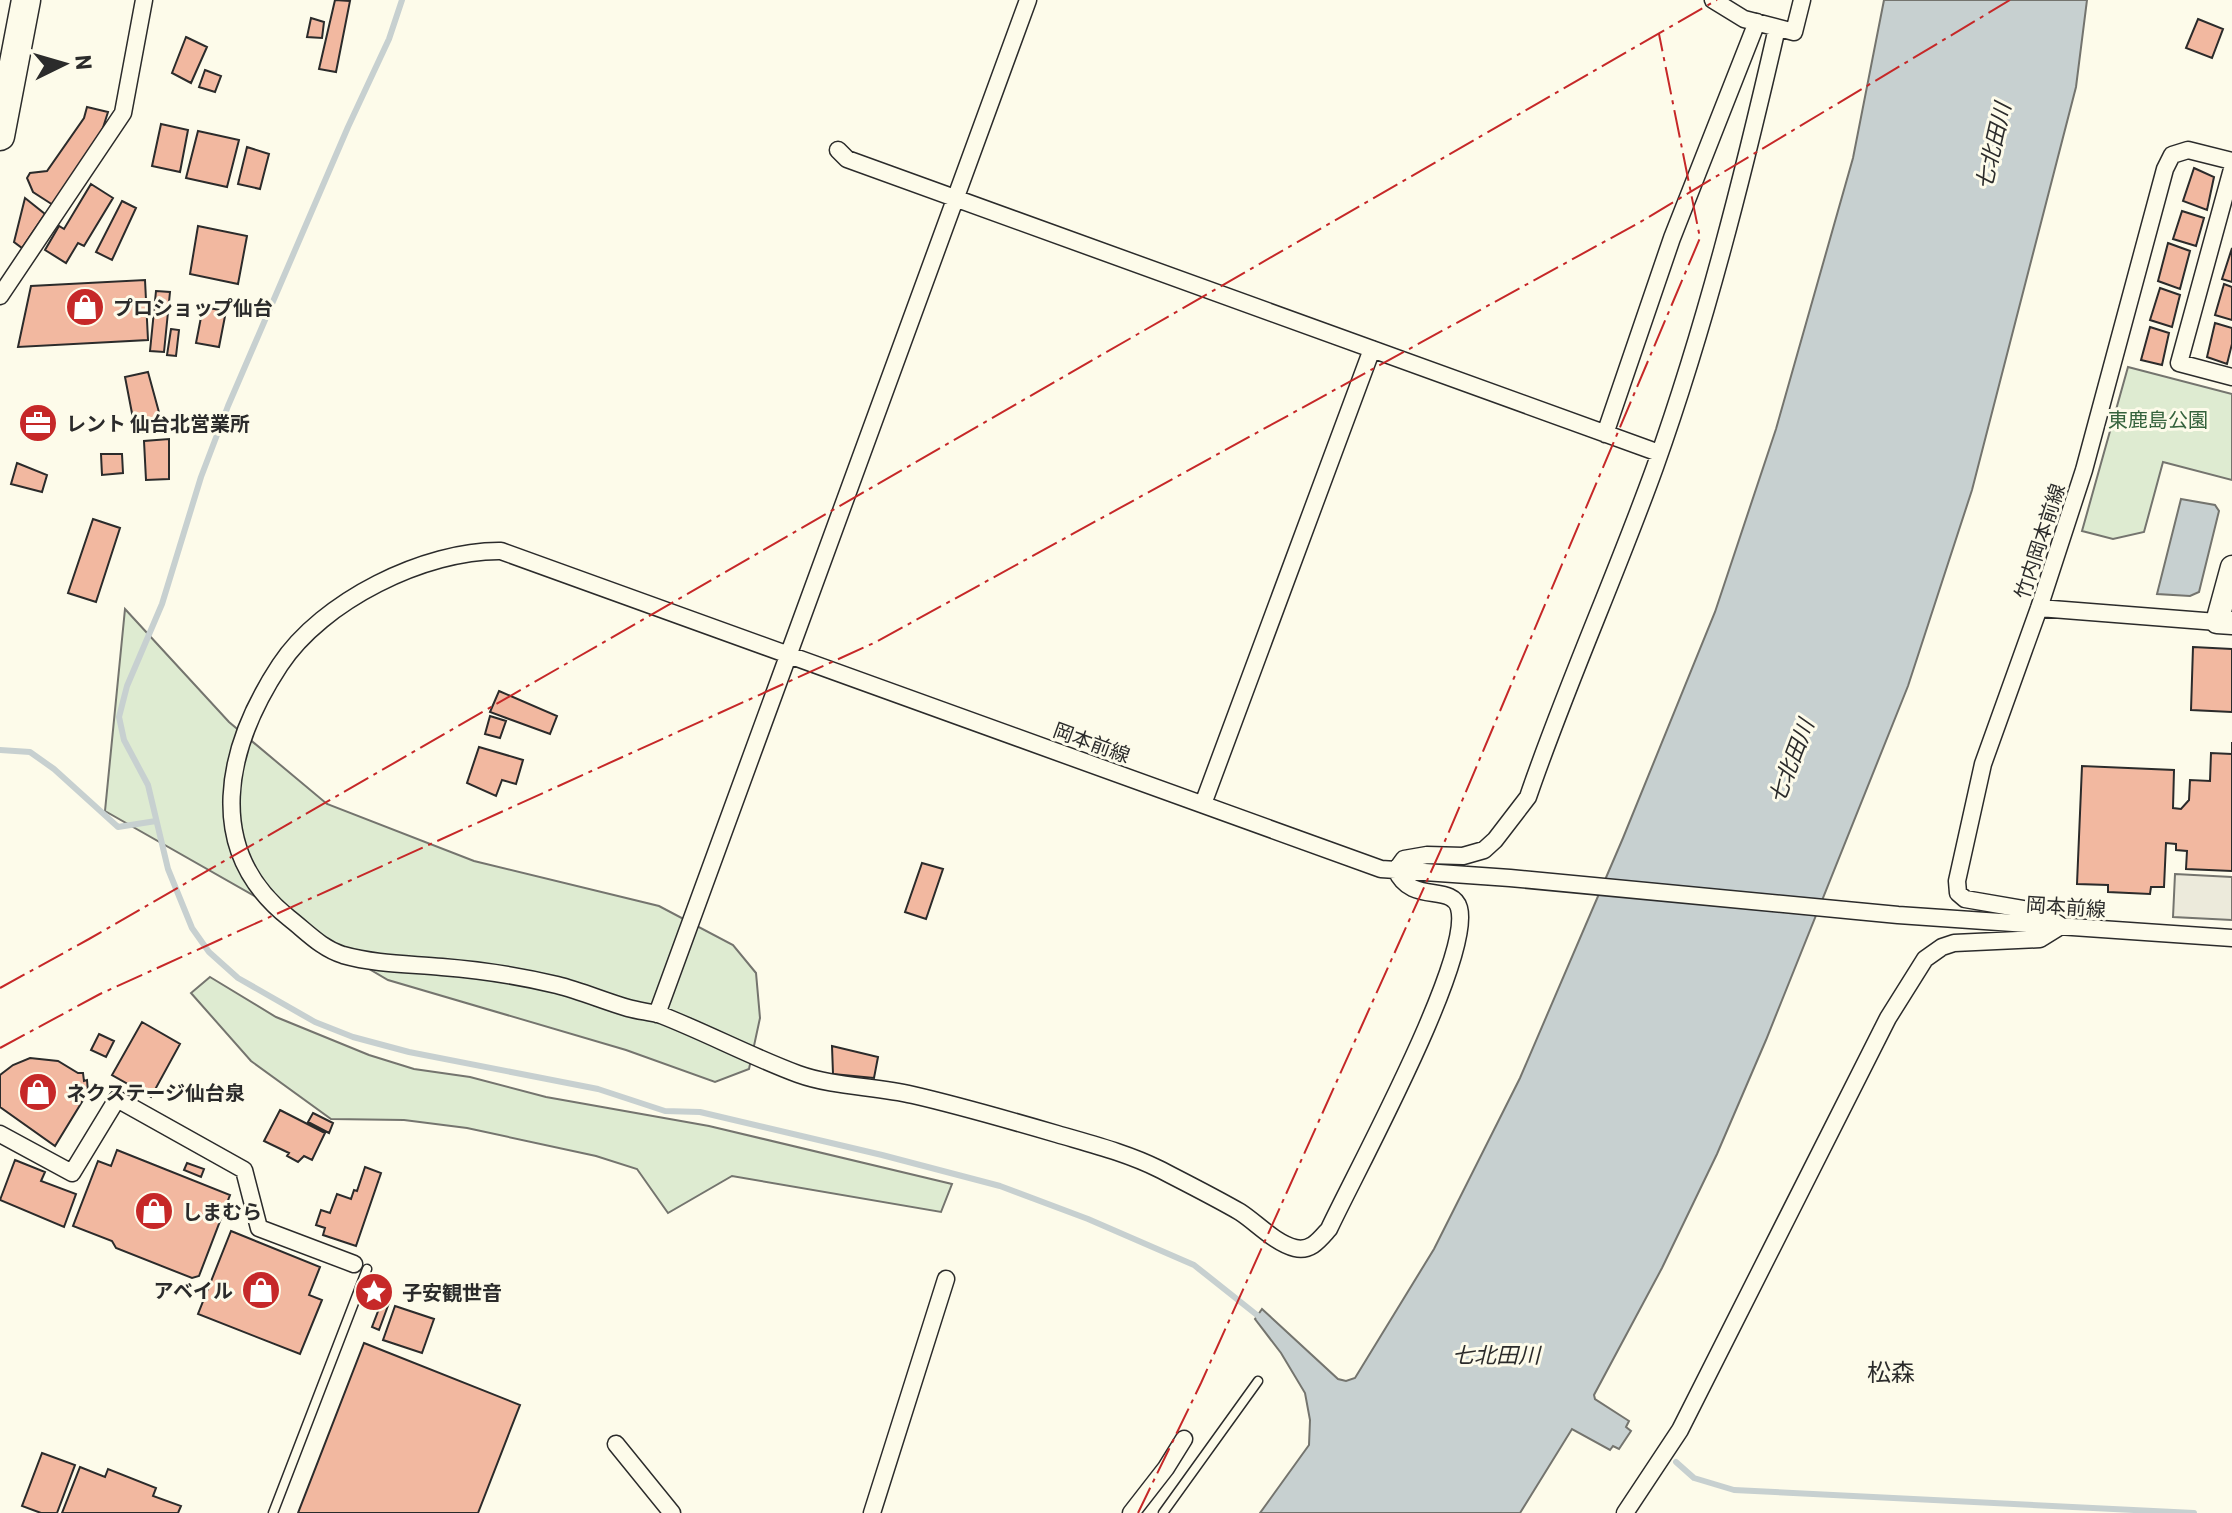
<svg xmlns="http://www.w3.org/2000/svg" width="2232" height="1513" viewBox="0 0 2232 1513" font-family="Barlow,'Noto Sans JP',sans-serif">
	<rect width="100%" height="100%" fill="#fdfbea"/>
	<!-- green -->
	<path fill="#deebd1" stroke="#74746e" stroke-width="2" d="M 2128,367 L 2232,394 L 2232,480 L 2163,462 L 2144,532 L 2113,539 L 2082,531 Z
		M 125,609 L 229,722 L 327,804 L 474,861 L 659,906 L 733,945 L 756,973 L 760,1018 L 749,1069 L 715,1082 L 626,1050 L 388,980 L 298,927 L 274,907 L 105,811 Z
		M 210,977 L 276,1017 L 369,1055 L 414,1069 L 470,1077 L 546,1097 L 709,1126 L 952,1184 L 941,1212 L 732,1176 L 668,1213 L 637,1169 L 596,1156 L 467,1128 L 404,1120 L 331,1119 L 251,1061 L 191,993 Z"/>
	<!-- parking -->
	<path fill="#eceadb" stroke="#74746e" stroke-width="2" d="M 2175,874 L 2232,877 L 2232,920 L 2173,917 Z"/>
	<!-- water -->
	<path fill="#c7d0d0" stroke="#74746e" stroke-width="2" d="M 1884,0 L 2087,0 L 2076,87 L 1972,490 L 1908,686 L 1766,1040 L 1717,1154 L 1662,1268 L 1594,1395 L 1595,1399 L 1629,1421 L 1626,1427 L 1631,1431 L 1619,1449 L 1613,1446 L 1610,1450 L 1572,1429 L 1520,1513 L 1260,1513 L 1309,1445 L 1310,1420 L 1305,1393 L 1281,1353 L 1255,1319 L 1262,1309 L 1338,1379 L 1346,1381 L 1355,1378 L 1434,1249 L 1520,1078 L 1623,838 L 1715,612 L 1776,429 L 1853,158 Z
		M 2181,499 L 2215,505 L 2219,511 L 2199,592 L 2190,596 L 2157,594 Z"/>
	<g fill="none" stroke-linecap="round" stroke-linejoin="round">
		<!-- stream -->
		<path stroke="#c7d0d0" stroke-width="6" d="M 402,0 L 389,39 L 348,127 L 228,406 L 201,477 L 162,604 L 127,686 L 119,717 L 124,740 L 148,785 L 168,869 L 192,928 L 209,952 L 238,978 L 315,1022 L 353,1037 L 409,1052 L 598,1089 L 665,1111 L 700,1112 L 882,1155 L 1000,1186 L 1088,1219 L 1194,1265 L 1262,1319
			M 0,750 L 30,752 L 54,769 L 118,827 L 156,821
			M 1676,1462 L 1694,1478 L 1734,1490 L 2194,1513"/>
	</g>
	<!-- building -->
	<path fill="#f2b8a0" stroke="#2b2b2b" stroke-width="2" d="M 335,0 L 350,1 L 336,72 L 319,69 Z
		M 311,18 L 324,22 L 322,38 L 307,37 Z
		M 2198,19 L 2223,29 L 2212,58 L 2186,48 Z
		M 186,37 L 207,47 L 191,83 L 172,73 Z
		M 205,70 L 221,76 L 215,92 L 199,87 Z
		M 87,107 L 108,112 L 101,134 L 53,205 L 33,192 L 27,178 L 30,173 L 47,171 L 84,118 Z
		M 161,124 L 188,130 L 180,172 L 152,166 Z
		M 198,131 L 239,140 L 227,187 L 186,178 Z
		M 247,147 L 269,154 L 260,189 L 238,184 Z
		M 2194,168 L 2214,177 L 2207,210 L 2183,201 Z
		M 91,184 L 113,198 L 84,246 L 78,243 L 66,263 L 45,250 L 59,226 L 64,229 Z
		M 25,198 L 45,214 L 22,248 L 14,242 Z
		M 122,201 L 136,208 L 112,260 L 96,252 Z
		M 2182,211 L 2204,218 L 2196,246 L 2173,239 Z
		M 198,226 L 247,236 L 238,284 L 190,274 Z
		M 2168,243 L 2190,251 L 2180,289 L 2158,281 Z
		M 2232,248 L 2232,282 L 2222,279 Z
		M 145,280 L 148,340 L 18,347 L 31,286 Z
		M 2224,284 L 2232,287 L 2232,320 L 2215,315 Z
		M 2160,288 L 2180,295 L 2172,327 L 2150,320 Z
		M 156,291 L 170,292 L 164,352 L 150,351 Z
		M 203,307 L 226,311 L 219,347 L 196,343 Z
		M 2215,323 L 2232,328 L 2232,344 L 2227,364 L 2207,357 Z
		M 2150,327 L 2169,333 L 2162,365 L 2141,360 Z
		M 171,329 L 179,330 L 176,356 L 167,355 Z
		M 148,372 L 163,427 L 136,434 L 125,377 Z
		M 169,439 L 169,479 L 146,480 L 144,441 Z
		M 101,454 L 122,454 L 123,473 L 102,475 Z
		M 17,463 L 47,475 L 42,492 L 11,484 Z
		M 93,519 L 120,528 L 96,602 L 68,593 Z
		M 2193,647 L 2232,649 L 2232,712 L 2191,710 Z
		M 499,691 L 557,716 L 550,734 L 490,712 Z
		M 490,716 L 506,721 L 500,738 L 485,734 Z
		M 2232,742 L 2232,871 L 2186,869 L 2187,851 L 2176,850 L 2176,844 L 2166,843 L 2164,887 L 2151,887 L 2150,894 L 2108,892 L 2108,885 L 2077,884 L 2082,766 L 2174,770 L 2173,808 L 2181,809 L 2189,800 L 2190,780 L 2210,781 L 2211,753 L 2232,754 Z
		M 479,747 L 523,760 L 516,784 L 502,780 L 496,796 L 467,783 Z
		M 922,863 L 943,869 L 926,919 L 905,912 Z
		M 142,1022 L 180,1044 L 151,1097 L 112,1075 Z
		M 99,1034 L 114,1041 L 106,1057 L 91,1050 Z
		M 832,1046 L 878,1057 L 874,1078 L 833,1074 Z
		M 30,1058 L 58,1061 L 78,1073 L 83,1073 L 84,1081 L 87,1080 L 88,1092 L 55,1146 L 0,1107 L 0,1075 L 13,1065 Z
		M 280,1110 L 325,1133 L 312,1160 L 304,1156 L 298,1162 L 287,1156 L 289,1153 L 264,1141 Z
		M 313,1113 L 333,1123 L 329,1133 L 308,1122 Z
		M 117,1150 L 230,1195 L 199,1276 L 192,1278 L 116,1248 L 112,1241 L 73,1226 L 98,1161 L 111,1166 Z
		M 15,1160 L 45,1172 L 41,1181 L 76,1194 L 64,1227 L 0,1200 Z
		M 187,1163 L 204,1169 L 201,1177 L 184,1170 Z
		M 365,1167 L 381,1173 L 356,1246 L 323,1235 L 325,1228 L 316,1225 L 321,1210 L 330,1213 L 337,1194 L 351,1199 L 354,1190 L 357,1191 Z
		M 231,1231 L 320,1267 L 309,1295 L 322,1300 L 300,1354 L 198,1314 Z
		M 372,1286 L 380,1289 L 377,1299 L 368,1295 Z
		M 382,1301 L 389,1303 L 379,1330 L 372,1327 Z
		M 395,1306 L 434,1319 L 422,1353 L 383,1340 Z
		M 364,1343 L 520,1405 L 478,1513 L 298,1513 Z
		M 42,1453 L 75,1465 L 57,1513 L 41,1513 L 22,1506 Z
		M 80,1467 L 105,1477 L 108,1469 L 156,1488 L 153,1496 L 181,1506 L 178,1513 L 62,1513 Z"/>
	<g fill="none" stroke-linecap="round" stroke-linejoin="round">
		<!-- service casing -->
		<g stroke="#2b2b2b" stroke-width="11">
			<path id="service" d="M 273,1513 L 367,1269
				M 1163,1513 L 1258,1381"/>
		</g>
		<!-- minor casing -->
		<g stroke="#2b2b2b" stroke-width="19">
			<path id="minor" d="M 1713,0 L 1744,19 L 1794,32 L 1802,0
				M 1777,28 C 1743,176 1706,324 1655,467 C 1615,578 1566,686 1528,797 L 1495,840 L 1484,850 L 1463,856 L 1427,855 L 1404,859 L 1396,870 C 1411,905 1452,883 1459,908 C 1473,958 1355,1173 1329,1229 C 1320,1239 1311,1252 1295,1248 C 1275,1243 1257,1223 1240,1212 C 1214,1197 1186,1183 1159,1169 C 1127,1153 1091,1144 1057,1134 C 1009,1120 961,1106 913,1095 C 875,1086 834,1087 798,1074 C 752,1057 707,1033 661,1015 C 650,1012 639,1011 628,1008 C 604,1001 581,991 557,985 C 520,976 480,970 442,967 C 409,964 375,964 343,955 C 321,948 307,932 289,918 C 202,849 226,747 280,665 C 322,601 425,550 501,551 L 1381,869 L 1396,870 L 1510,878 L 1898,915 L 2232,938
				M 838,150 L 847,159 L 1659,453
				M 2232,169 L 2179,363 L 2232,377
				M 0,296 L 123,113 L 144,0
				M 1605,434 L 1672,238 L 1757,22
				M 2039,608 L 2217,622
				M 1203,804 L 1372,349
				M 657,1014 L 1028,0
				M 0,1134 L 72,1173 L 117,1099 L 244,1170 L 259,1228 L 354,1264
				M 616,1444 L 672,1513
				M 872,1513 L 946,1279
				M 1131,1513 L 1166,1468 L 1184,1439
				M 1625,1513 L 1680,1430 L 1888,1018 L 1925,959 L 1942,947 L 1954,943 L 2040,939 L 2061,926 L 2040,912 L 1965,899 L 1958,893 L 1957,881 L 1983,764 L 2039,608 L 2084,470 L 2165,169 L 2172,155 L 2188,150 L 2232,161"/>
		</g>
		<!-- tertiary casing -->
		<g stroke="#2b2b2b" stroke-width="25">
			<path id="tertiary" d="M 2232,567 L 2217,622 L 2232,623"/>
		</g>
		<!-- trunk casing -->
		<g stroke="#2b2b2b" stroke-width="31">
			<path id="trunk" d="M 0,136 L 26,0"/>
		</g>
		<!-- service -->
		<use href="#service" stroke="#fdfbea" stroke-width="8"/>
		<!-- minor -->
		<use href="#minor" stroke="#fdfbea" stroke-width="16"/>
		<!-- tertiary -->
		<use href="#tertiary" stroke="#fdfbea" stroke-width="22"/>
		<!-- trunk -->
		<use href="#trunk" stroke="#fdfbea" stroke-width="28"/>
		<!-- power -->
		<path stroke="#c62828" stroke-width="2" stroke-dasharray="28 6 4 6" stroke-linecap="butt" d="M 0,988 L 89,939 L 1717,0
			M 0,1048 L 100,994 L 876,642 L 1642,221 L 2010,0
			M 1138,1513 L 1201,1383 L 1448,834 L 1700,238 L 1659,34"/>
	</g>
	<!-- icons -->
	<defs>
		<g id="shop-disc" transform="scale(2)"><circle r="9.5" fill="#c62828" stroke="#fdfbea"/><path d="M-5-2.5h2.3a2.7 3.5 0 0 1 5.4 0H5L5.5 6h-11ZM-1.5-2.5h3a1.5 2.3 0 0 0-3 0Z" fill="#fff"/></g>
		<g id="office-disc" transform="scale(2)"><circle r="9.5" fill="#c62828" stroke="#fdfbea"/><path d="M-6-3h4V-5.5h4V-3h4V5H-6ZM-1-4.5V-3h2v-1.5ZM-6 0V1H6V0Z" fill="#fff"/></g>
		<g id="sight-disc" transform="scale(2)"><circle r="9.5" fill="#c62828" stroke="#fdfbea"/><path d="M0-6L1.8-2.2L6-1.7L2.9 1.2L3.7 5.4L0 3.3L-3.7 5.4L-2.9 1.2L-6-1.7L-1.8-2.2Z" fill="#fff"/></g>
	</defs>
	<g fill-rule="evenodd">
		<use href="#shop-disc" x="85" y="307"/>
		<use href="#office-disc" x="38" y="423"/>
		<use href="#shop-disc" x="38" y="1092"/>
		<use href="#shop-disc" x="154" y="1211"/>
		<use href="#shop-disc" x="261" y="1290"/>
		<use href="#sight-disc" x="374" y="1292"/>
	</g>
	<g text-anchor="middle" dominant-baseline="central" stroke-width="6" stroke-linejoin="round" paint-order="stroke">
		<!-- poi labels -->
		<g font-size="20" font-weight="bold" fill="#2b2b2b" stroke="#fdfbea" text-anchor="start">
			<text x="113" y="307">プロショップ仙台</text>
			<text x="66" y="423">レント 仙台北営業所</text>
			<text x="66" y="1092">ネクステージ仙台泉</text>
			<text x="182" y="1211">しまむら</text>
			<text x="233" y="1290" text-anchor="end">アベイル</text>
			<text x="402" y="1292">子安観世音</text>
		</g>
		<!-- park labels -->
		<g font-size="20" fill="#34623c" stroke="#fdfbea">
			<text x="2158" y="419">東鹿島公園</text>
		</g>
		<!-- street labels -->
		<g font-size="20" fill="#2b2b2b" stroke="#fdfbea">
			<text transform="translate(2039 541) rotate(-72)">竹内岡本前線</text>
			<text transform="translate(1092 742) rotate(20)">岡本前線</text>
			<text transform="translate(2066 906) rotate(4)">岡本前線</text>
		</g>
		<!-- water labels -->
		<g font-size="22" font-style="italic" fill="#2b2b2b" stroke="#fdfbea">
			<text transform="translate(1992 146) rotate(-77)">七北田川</text>
			<text transform="translate(1790 761) rotate(-69)">七北田川</text>
			<text x="1496" y="1354">七北田川</text>
		</g>
		<!-- quarter labels -->
		<g font-size="24" fill="#2b2b2b" stroke="#fdfbea">
			<text x="1891" y="1371">松森</text>
		</g>
	</g>
	<!-- north arrow -->
	<g transform="translate(64 64) rotate(85)" stroke="#fdfbea" stroke-width="6" paint-order="stroke">
	<path d="M0-6L14 30L0 20L-14 30Z" fill="#2b2b2b"/>
	<text y="-12" font-size="22" font-weight="bold" text-anchor="middle" fill="#2b2b2b">N</text>
	</g>
</svg>
